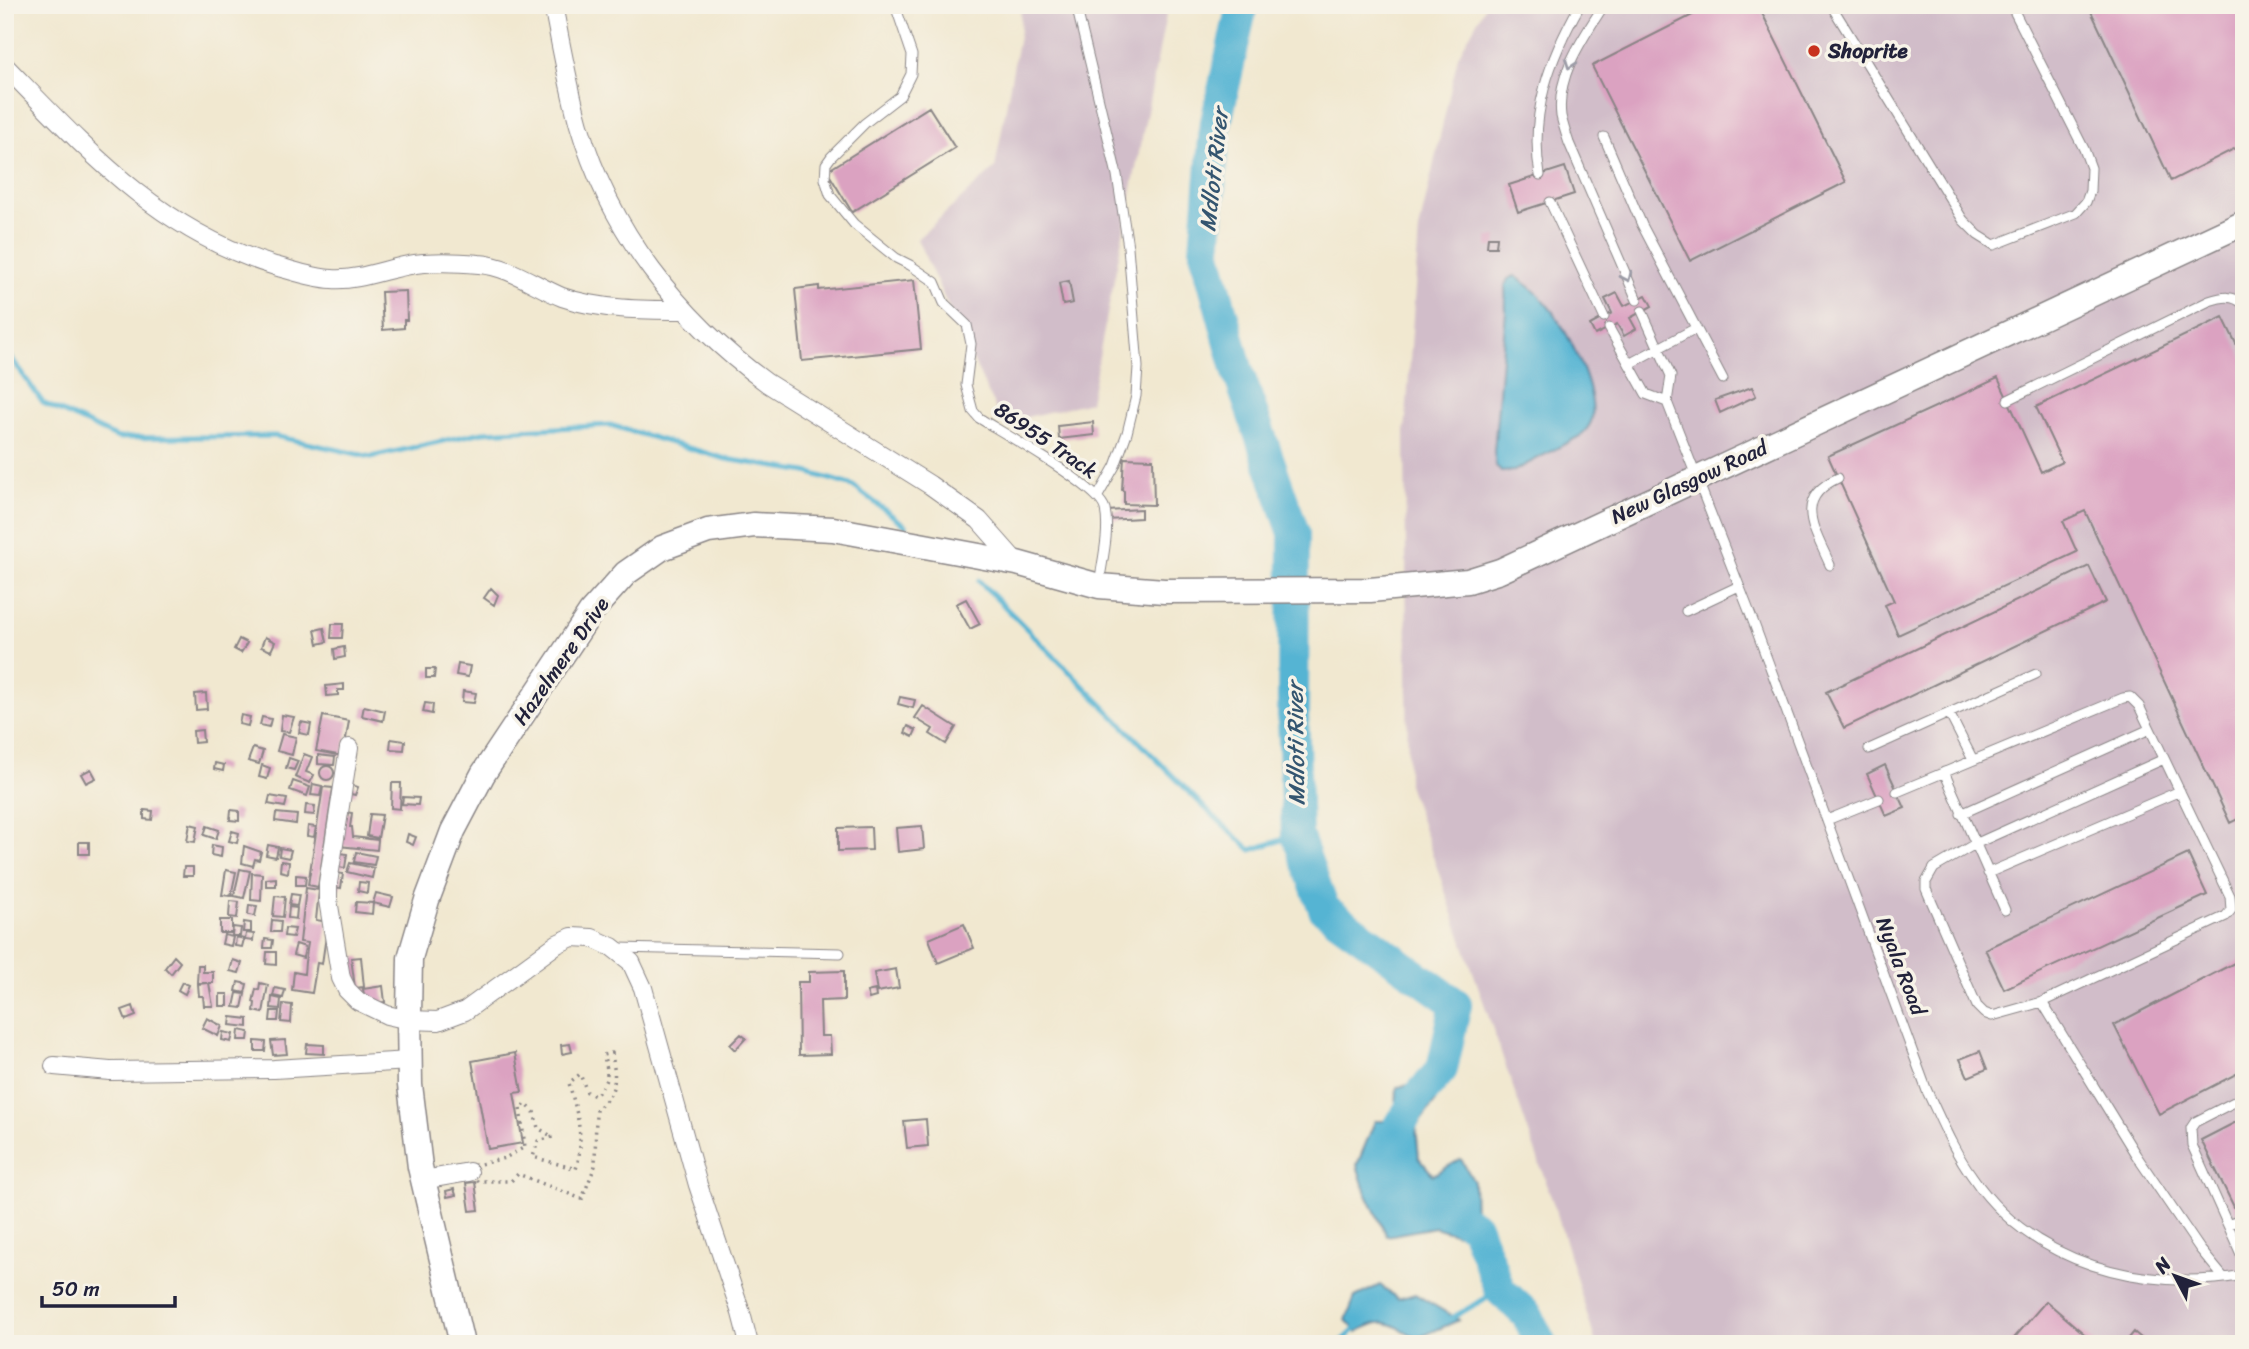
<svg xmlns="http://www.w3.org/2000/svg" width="2249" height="1349" viewBox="0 0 2249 1349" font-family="Sriracha,sans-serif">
	<rect width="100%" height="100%" fill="#f7f3e8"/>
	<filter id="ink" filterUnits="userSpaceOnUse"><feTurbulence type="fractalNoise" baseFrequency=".0143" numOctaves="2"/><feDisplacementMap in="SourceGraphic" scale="14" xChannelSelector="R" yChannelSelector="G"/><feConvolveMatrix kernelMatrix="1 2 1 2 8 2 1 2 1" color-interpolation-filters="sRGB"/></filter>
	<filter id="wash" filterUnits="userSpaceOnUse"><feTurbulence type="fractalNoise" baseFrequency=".00686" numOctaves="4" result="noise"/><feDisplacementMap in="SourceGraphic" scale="28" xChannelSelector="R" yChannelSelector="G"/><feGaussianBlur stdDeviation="1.57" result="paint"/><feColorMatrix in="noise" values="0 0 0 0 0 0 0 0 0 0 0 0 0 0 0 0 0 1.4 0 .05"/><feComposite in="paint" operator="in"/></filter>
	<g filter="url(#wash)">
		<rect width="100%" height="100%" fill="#f1e8d0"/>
		<!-- industrial -->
		<path fill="#d1bdc9" d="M 1021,5 L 1168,5 L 1090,402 L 1002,423 L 917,239 L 995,168 L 1020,30 Z
			M 1486,5 L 2244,5 L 2244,1344 L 1596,1344 L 1557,1214 L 1408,784 L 1405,433 L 1419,230 L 1458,56 Z"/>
		<!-- water -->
		<path fill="#54b4d3" stroke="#3b6b87" stroke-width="2" d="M 1515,276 C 1526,283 1536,291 1544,301 C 1565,325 1597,386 1592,419 C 1590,427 1585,431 1580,436 L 1514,471 L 1501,472 L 1496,466 L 1494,452 L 1506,311 L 1505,286 L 1508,279 Z
			M 1414,1084 L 1435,1102 L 1416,1127 L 1419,1158 L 1433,1175 L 1461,1159 L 1474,1182 L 1475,1223 L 1457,1234 L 1435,1227 L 1387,1236 L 1365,1191 L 1357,1165 L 1375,1121 L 1390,1121 L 1396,1114 L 1397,1087 Z
			M 1380,1285 L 1398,1299 L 1415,1294 L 1459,1320 L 1418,1338 C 1390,1324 1386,1315 1357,1332 L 1346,1320 L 1355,1297 Z"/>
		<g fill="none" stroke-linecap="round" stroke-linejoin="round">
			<!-- stream -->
			<path stroke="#54b4d3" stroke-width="5" d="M 5,349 L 43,403 L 118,438 L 275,436 L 371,457 L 483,432 L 610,425 L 726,459 L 807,472 L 853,486 L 906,526
				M 979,581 L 1209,812 L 1251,850 L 1297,835
				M 1450,1319 L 1500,1290
				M 1339,1344 L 1360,1325"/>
			<!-- river -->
			<path stroke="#54b4d3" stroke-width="32" d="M 1242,5 L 1215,127 L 1205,251 L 1238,372 L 1294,533 L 1293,712 L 1297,835 L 1324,909 L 1456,1004 L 1442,1069 L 1416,1099 L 1399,1127
				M 1434,1204 L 1475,1226 L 1500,1290 L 1527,1315 L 1541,1344"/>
		</g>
		<g id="blocks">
			<!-- building -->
			<path fill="#dba2c1" d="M 1712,5 L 1758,5 L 1846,182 L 1690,261 L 1592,66 Z
				M 2088,5 L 2244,5 L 2244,144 L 2171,181 Z
				M 929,107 L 955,148 L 852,212 L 827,171 Z
				M 1565,167 L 1574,194 L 1518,212 L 1509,185 Z
				M 1488,237 L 1497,237 L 1496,247 L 1487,247 Z
				M 914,280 L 921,349 L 802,361 L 795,289 L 819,286 L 819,290 Z
				M 1069,281 L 1073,303 L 1063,305 L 1059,283 Z
				M 406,291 L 407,320 L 404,320 L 404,328 L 383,330 L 381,292 Z
				M 1617,293 L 1624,306 L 1646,295 L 1652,306 L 1630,318 L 1636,329 L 1624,336 L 1617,324 L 1595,335 L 1590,325 L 1612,313 L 1605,299 Z
				M 2223,317 L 2244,360 L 2244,816 L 2230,823 L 2085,511 L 2063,521 L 2077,552 L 1898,635 L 1885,605 L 1894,601 L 1828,456 L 1998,378 L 2041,472 L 2062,462 L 2036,407 Z
				M 1752,387 L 1756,396 L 1720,413 L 1715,400 Z
				M 1093,422 L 1094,435 L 1059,439 L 1058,426 Z
				M 1124,458 L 1153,459 L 1154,505 L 1124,504 L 1124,491 L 1122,490 Z
				M 1141,509 L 1141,518 L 1107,520 L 1107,511 Z
				M 2089,566 L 2106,602 L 1844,728 L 1826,692 Z
				M 491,588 L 498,595 L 494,605 L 484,598 Z
				M 966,599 L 980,624 L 970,629 L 956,604 Z
				M 332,624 L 343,624 L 342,638 L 331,638 Z
				M 324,628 L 327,642 L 318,644 L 315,630 Z
				M 265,637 L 275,642 L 271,651 L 261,647 Z
				M 239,639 L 247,643 L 241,653 L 234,649 Z
				M 344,647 L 345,657 L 335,659 L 334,649 Z
				M 458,664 L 470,666 L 468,677 L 456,675 Z
				M 426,669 L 435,669 L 434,678 L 426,678 Z
				M 344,684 L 344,690 L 338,690 L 338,695 L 327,696 L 326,686 Z
				M 463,691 L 476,693 L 474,703 L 462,702 Z
				M 206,693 L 207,709 L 196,710 L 195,694 Z
				M 900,697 L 915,700 L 913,708 L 898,704 Z
				M 425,703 L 433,704 L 432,714 L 423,712 Z
				M 364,706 L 385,711 L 383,721 L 362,716 Z
				M 923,706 L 956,727 L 946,744 L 930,734 L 933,729 L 915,718 Z
				M 241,715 L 250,717 L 248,726 L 239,724 Z
				M 282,715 L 294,717 L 289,732 L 280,731 Z
				M 323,716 L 349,721 L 343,756 L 316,751 Z
				M 262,717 L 271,719 L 269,727 L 260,725 Z
				M 301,722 L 311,724 L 309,735 L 299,733 Z
				M 908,726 L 916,730 L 913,737 L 905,733 Z
				M 202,730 L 203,742 L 194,743 L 193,731 Z
				M 282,734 L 296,737 L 292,755 L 277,751 Z
				M 391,739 L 405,741 L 404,750 L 390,749 Z
				M 253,748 L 263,751 L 259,764 L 248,761 Z
				M 304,754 L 312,757 L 306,772 L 314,775 L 310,783 L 295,777 Z
				M 318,755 L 335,757 L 334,765 L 318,764 Z
				M 289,758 L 298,761 L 294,770 L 286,768 Z
				M 215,763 L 224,765 L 223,771 L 214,769 Z
				M 262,765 L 270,768 L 267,779 L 259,777 Z
				M 1885,765 L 1905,808 L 1886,816 L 1867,774 Z
				M320 773a7 7 0 1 1 14 0a7 7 0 1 1-14 0Z
				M 91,769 L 96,778 L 86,783 L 81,774 Z
				M 293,781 L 310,787 L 307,796 L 290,790 Z
				M 392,783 L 401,783 L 400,809 L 391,808 Z
				M 313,784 L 322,786 L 320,796 L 311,795 Z
				M 349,784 L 358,787 L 355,795 L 347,793 Z
				M 323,787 L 333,788 L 318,887 L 308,885 Z
				M 270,796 L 287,799 L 285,807 L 268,804 Z
				M 403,797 L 419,798 L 418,805 L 402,804 Z
				M 306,805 L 315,806 L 314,815 L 305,814 Z
				M 144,810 L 153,811 L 152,820 L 144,819 Z
				M 231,810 L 239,811 L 239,821 L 230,820 Z
				M 346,812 L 352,813 L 350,827 L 352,827 L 353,837 L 378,840 L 377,850 L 339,846 Z
				M 276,813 L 297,815 L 296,824 L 275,821 Z
				M 370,814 L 382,815 L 378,838 L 367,836 Z
				M 190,824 L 198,826 L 195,842 L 187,841 Z
				M 207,826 L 219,830 L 216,839 L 204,835 Z
				M 308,826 L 316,827 L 314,837 L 307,836 Z
				M 922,826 L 924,849 L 898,852 L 896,828 Z
				M 871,827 L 872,850 L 838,851 L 838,828 Z
				M 232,831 L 239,833 L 237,843 L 229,841 Z
				M 408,834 L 416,837 L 413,845 L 406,842 Z
				M 79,842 L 89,842 L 89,854 L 79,854 Z
				M 212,845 L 222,847 L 221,857 L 211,855 Z
				M 268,845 L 278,847 L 276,857 L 266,855 Z
				M 244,846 L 261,852 L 259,860 L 255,859 L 253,866 L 242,863 Z
				M 280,848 L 291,850 L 289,858 L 279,856 Z
				M 334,852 L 347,854 L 345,868 L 332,866 Z
				M 356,852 L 376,856 L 374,865 L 354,862 Z
				M 2188,854 L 2207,895 L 2004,989 L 1985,949 Z
				M 281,861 L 289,862 L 288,873 L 280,871 Z
				M 350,863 L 374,868 L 372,878 L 347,872 Z
				M 184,867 L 193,867 L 193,876 L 183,876 Z
				M 240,869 L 250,871 L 244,898 L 234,896 Z
				M 226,870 L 236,872 L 231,896 L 222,895 Z
				M 252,873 L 262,874 L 261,901 L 251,900 Z
				M 337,873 L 343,874 L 341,888 L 334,887 Z
				M 296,875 L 306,876 L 305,885 L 296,885 Z
				M 276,878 L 276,886 L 266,886 L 266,879 Z
				M 359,882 L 368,883 L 367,893 L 358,891 Z
				M 306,888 L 319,890 L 316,920 L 328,922 L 322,964 L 317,963 L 312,993 L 292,990 L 294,972 L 304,974 L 305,962 L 308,943 L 300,942 Z
				M 376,893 L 393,897 L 390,907 L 373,903 Z
				M 291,894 L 299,895 L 297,906 L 289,905 Z
				M 275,896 L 285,897 L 283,917 L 273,916 Z
				M 230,901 L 239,902 L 237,918 L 229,917 Z
				M 356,902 L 373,903 L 372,914 L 355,912 Z
				M 249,905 L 257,906 L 255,916 L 248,915 Z
				M 289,907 L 297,908 L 296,919 L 288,918 Z
				M 220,920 L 232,920 L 232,933 L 220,933 Z
				M 272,920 L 281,921 L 280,932 L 271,932 Z
				M 244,922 L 251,923 L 251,932 L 243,932 Z
				M 964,924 L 974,948 L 938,963 L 929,939 Z
				M 233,927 L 241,928 L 240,936 L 232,936 Z
				M 285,928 L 295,929 L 293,937 L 284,936 Z
				M 246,933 L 254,934 L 253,941 L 245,940 Z
				M 224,935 L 233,937 L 231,946 L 222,944 Z
				M 236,937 L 244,939 L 242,947 L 235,946 Z
				M 265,939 L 273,940 L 272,948 L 264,948 Z
				M 296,944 L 305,947 L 303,958 L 293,955 Z
				M 267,952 L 276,952 L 276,965 L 266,964 Z
				M 174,956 L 180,962 L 171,974 L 165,968 Z
				M 361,957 L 364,987 L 355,988 L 351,958 Z
				M 2244,958 L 2244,1070 L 2159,1114 L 2114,1025 Z
				M 233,960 L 242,963 L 239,973 L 230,971 Z
				M 198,965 L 203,965 L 203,972 L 213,972 L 213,983 L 209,983 L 213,1006 L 204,1006 L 203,996 L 199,996 L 198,984 L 207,983 L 197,983 Z
				M 896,969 L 899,988 L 877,992 L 874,973 Z
				M 844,971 L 844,1000 L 820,1001 L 821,1036 L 830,1036 L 831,1054 L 799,1055 L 798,982 L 809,982 L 809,972 Z
				M 182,982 L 189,985 L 185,994 L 178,990 Z
				M 238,982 L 247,984 L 245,993 L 236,991 Z
				M 260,983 L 268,985 L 263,1013 L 254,1011 L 255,1003 L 253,1002 L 256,989 L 259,990 Z
				M 383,986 L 385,1002 L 375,1003 L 374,999 L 365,1000 L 363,989 Z
				M 275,988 L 285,990 L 283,998 L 273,996 Z
				M 875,990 L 876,997 L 869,999 L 867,992 Z
				M 237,993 L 245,994 L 242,1008 L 234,1007 Z
				M 220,994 L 228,994 L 228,1006 L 220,1006 Z
				M 272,997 L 281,999 L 280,1009 L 271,1008 Z
				M 283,1004 L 292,1005 L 291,1023 L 281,1022 Z
				M 133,1006 L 136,1016 L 126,1020 L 122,1010 Z
				M 271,1011 L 279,1011 L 278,1021 L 270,1021 Z
				M 231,1017 L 248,1019 L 248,1027 L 230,1025 Z
				M 207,1018 L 222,1026 L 218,1036 L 202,1028 Z
				M 239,1030 L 249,1032 L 248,1040 L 238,1040 Z
				M 223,1032 L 233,1034 L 231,1042 L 222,1040 Z
				M 741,1034 L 746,1038 L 735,1050 L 730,1045 Z
				M 285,1040 L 287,1054 L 273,1055 L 271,1041 Z
				M 255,1041 L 266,1042 L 265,1051 L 255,1051 Z
				M 307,1044 L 324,1045 L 324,1054 L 306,1053 Z
				M 570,1044 L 572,1052 L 562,1054 L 561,1045 Z
				M 1980,1051 L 1987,1069 L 1968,1077 L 1960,1059 Z
				M 515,1053 L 522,1092 L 514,1093 L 523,1143 L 488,1149 L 472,1061 Z
				M 2244,1118 L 2244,1209 L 2237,1213 L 2201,1140 Z
				M 926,1119 L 928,1146 L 907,1148 L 904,1121 Z
				M 475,1182 L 479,1210 L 470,1211 L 466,1183 Z
				M 454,1189 L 456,1195 L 447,1197 L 446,1191 Z
				M 2046,1301 L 2096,1344 L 2009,1344 Z
				M 2134,1332 L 2148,1344 L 2124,1344 Z"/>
		</g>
	</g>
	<g filter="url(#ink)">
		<use href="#blocks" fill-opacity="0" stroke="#8a8586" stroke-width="2"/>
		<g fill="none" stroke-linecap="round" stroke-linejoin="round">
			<!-- lane casing -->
			<g stroke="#8a8586" stroke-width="11">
				<path id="lane" d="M 895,5 L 912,55 L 911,74 L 900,96 L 865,123 L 831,157 L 826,164 L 825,179 L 830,195 L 854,224 L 896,258 L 910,265 L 935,282 L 944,303 L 967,325 L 971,344 L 966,385 L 973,411 L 979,418 C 1003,433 1100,487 1105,509 C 1110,533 1102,561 1099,585
					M 1076,5 L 1117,175 L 1128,247 L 1138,367 L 1136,396 L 1127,433 L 1115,466 L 1098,496
					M 1604,5 C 1583,38 1556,75 1561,116 C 1563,125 1566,134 1569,143 L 1637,300
					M 1831,5 L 1963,220 L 1978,235 L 1994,245 L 2076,213 L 2086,202 L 2090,191 L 2091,168 L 2084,149 L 2011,5
					M 1604,137 L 1642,225 L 1723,379
					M 1540,175 C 1529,113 1550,58 1580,5
					M 1550,202 L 1604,317
					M 1642,311 L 1671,376 L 1667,402
					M 1609,328 L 1646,394 L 1667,402 L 1753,621 L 1927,1091 C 1941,1120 1953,1150 1972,1176 C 2031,1264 2144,1293 2244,1275
					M 1629,364 L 1696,328
					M 2008,400 L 2209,301 C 2222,297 2233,294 2244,305
					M 1830,565 C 1815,530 1792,499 1838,478
					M 1686,611 L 1739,586
					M 1949,713 L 1973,760
					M 1869,749 L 2036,674
					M 1944,772 L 2005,910
					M 1897,792 L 2123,698 L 2130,697 L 2139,706 L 2230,896 L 2231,910 L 2226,916 L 2042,1002 L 2136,1155 L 2200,1249 L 2224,1278
					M 1961,814 L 2150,729
					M 1827,820 L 1879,799
					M 1988,873 L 2180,791
					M 618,948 L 840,953
					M 2042,1002 L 1992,1016 L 1984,1013 L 1977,1006 L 1926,889 L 1926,882 L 1934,868 L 1975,844 L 2164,759
					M 2244,1097 L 2195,1122 L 2191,1128 L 2192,1145 L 2244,1261
					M 2228,1225 L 2244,1218"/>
			</g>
			<!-- street casing -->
			<g stroke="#8a8586" stroke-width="20">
				<path id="street" d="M 553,5 C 561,45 568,86 579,125 C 610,231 679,319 767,383 L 930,485 L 979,520 L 1017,563
					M 5,66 C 87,150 159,231 275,266 C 294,271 312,278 332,279 C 359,281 388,268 415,264 C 435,261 458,262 479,264 C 509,266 535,286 562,297 C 599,310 645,310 683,310
					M 349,748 L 328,883 L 328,900 L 341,978 L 347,990 L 358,1001 L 387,1015 L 409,1020 L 438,1021 L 465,1011 L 557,944 L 572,937 L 592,938 L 612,947 L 631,962 L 643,988 L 698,1185 L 741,1313 L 749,1344
					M 54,1066 L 110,1071 L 274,1069 L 410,1061
					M 423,1180 L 469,1172"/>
			</g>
			<!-- secondary casing -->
			<g stroke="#8a8586" stroke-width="27">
				<path id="secondary" d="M 462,1344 L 420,1167 L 410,1085 L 409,1014 L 410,958 L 427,900 L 453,831 L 483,774 L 591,612 L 626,573 L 662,548 L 708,531 L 754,525 L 833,529 L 1017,563 L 1099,586 L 1164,591 L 1370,590 L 1468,581 L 1500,571 L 2244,223"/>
			</g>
			<!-- path -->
			<path stroke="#8a8586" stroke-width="3.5" stroke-dasharray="2 5" stroke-linecap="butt" d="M 612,1053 C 616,1081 618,1091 596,1110 L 595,1166 L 582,1199 L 518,1174 L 511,1181 L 471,1181 L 468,1167 L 505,1158 L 525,1147 L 520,1108 L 526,1104 L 534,1112 L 538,1128 L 553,1137 L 538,1141 L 533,1157 L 576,1169 C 585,1139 577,1113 569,1083 L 580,1074 L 587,1092 L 595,1096 C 608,1082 610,1073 603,1055 Z"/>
			<!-- lane -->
			<use href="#lane" stroke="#fff" stroke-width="9"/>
			<!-- street -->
			<use href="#street" stroke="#fff" stroke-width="18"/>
			<!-- secondary -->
			<use href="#secondary" stroke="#fff" stroke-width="24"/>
		</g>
		<!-- one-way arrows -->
		<defs><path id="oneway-chevron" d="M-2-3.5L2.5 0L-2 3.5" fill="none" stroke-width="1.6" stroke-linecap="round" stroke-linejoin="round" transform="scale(1.75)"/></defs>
		<g stroke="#9c9ca7">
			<use href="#oneway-chevron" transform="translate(1570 64) rotate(110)"/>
			<use href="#oneway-chevron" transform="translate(1627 277) rotate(65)"/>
		</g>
	</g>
	<!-- markers -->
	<circle fill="#c8321e" stroke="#f7f3e8" stroke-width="2.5" cx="1814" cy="51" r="7"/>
	<g text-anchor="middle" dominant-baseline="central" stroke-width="7" stroke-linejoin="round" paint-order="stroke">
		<!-- poi labels -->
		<g font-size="21" font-weight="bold" fill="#22223b" stroke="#f7f3e8" text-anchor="start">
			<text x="1828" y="51">Shoprite</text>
		</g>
		<!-- street labels -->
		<g font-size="21" fill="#22223b" stroke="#f7f3e8">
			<text transform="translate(1046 440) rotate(34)">86955 Track</text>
			<text transform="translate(1689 482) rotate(-25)">New Glasgow Road</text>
			<text transform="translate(561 661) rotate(-55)">Hazelmere Drive</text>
			<text transform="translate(1901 966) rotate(69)">Nyala Road</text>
		</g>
		<!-- water labels -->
		<g font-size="23" font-style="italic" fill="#345570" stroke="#f7f3e8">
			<text transform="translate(1214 170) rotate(-84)">Mdloti River</text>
			<text transform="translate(1296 744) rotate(-91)">Mdloti River</text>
		</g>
	</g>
	<!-- margin -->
	<rect width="2249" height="1349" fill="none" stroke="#f7f3e8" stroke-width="28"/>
	<!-- north arrow -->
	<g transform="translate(2175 1276) rotate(311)" stroke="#f7f3e8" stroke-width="5" paint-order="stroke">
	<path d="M0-5L12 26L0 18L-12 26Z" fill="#22223b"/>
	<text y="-10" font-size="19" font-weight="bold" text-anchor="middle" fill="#22223b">N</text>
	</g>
	<!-- scale -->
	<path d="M42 1296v10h133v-10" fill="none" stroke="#22223b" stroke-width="3.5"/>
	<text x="52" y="1296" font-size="21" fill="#22223b" stroke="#f7f3e8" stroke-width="5" paint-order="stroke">50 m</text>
</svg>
